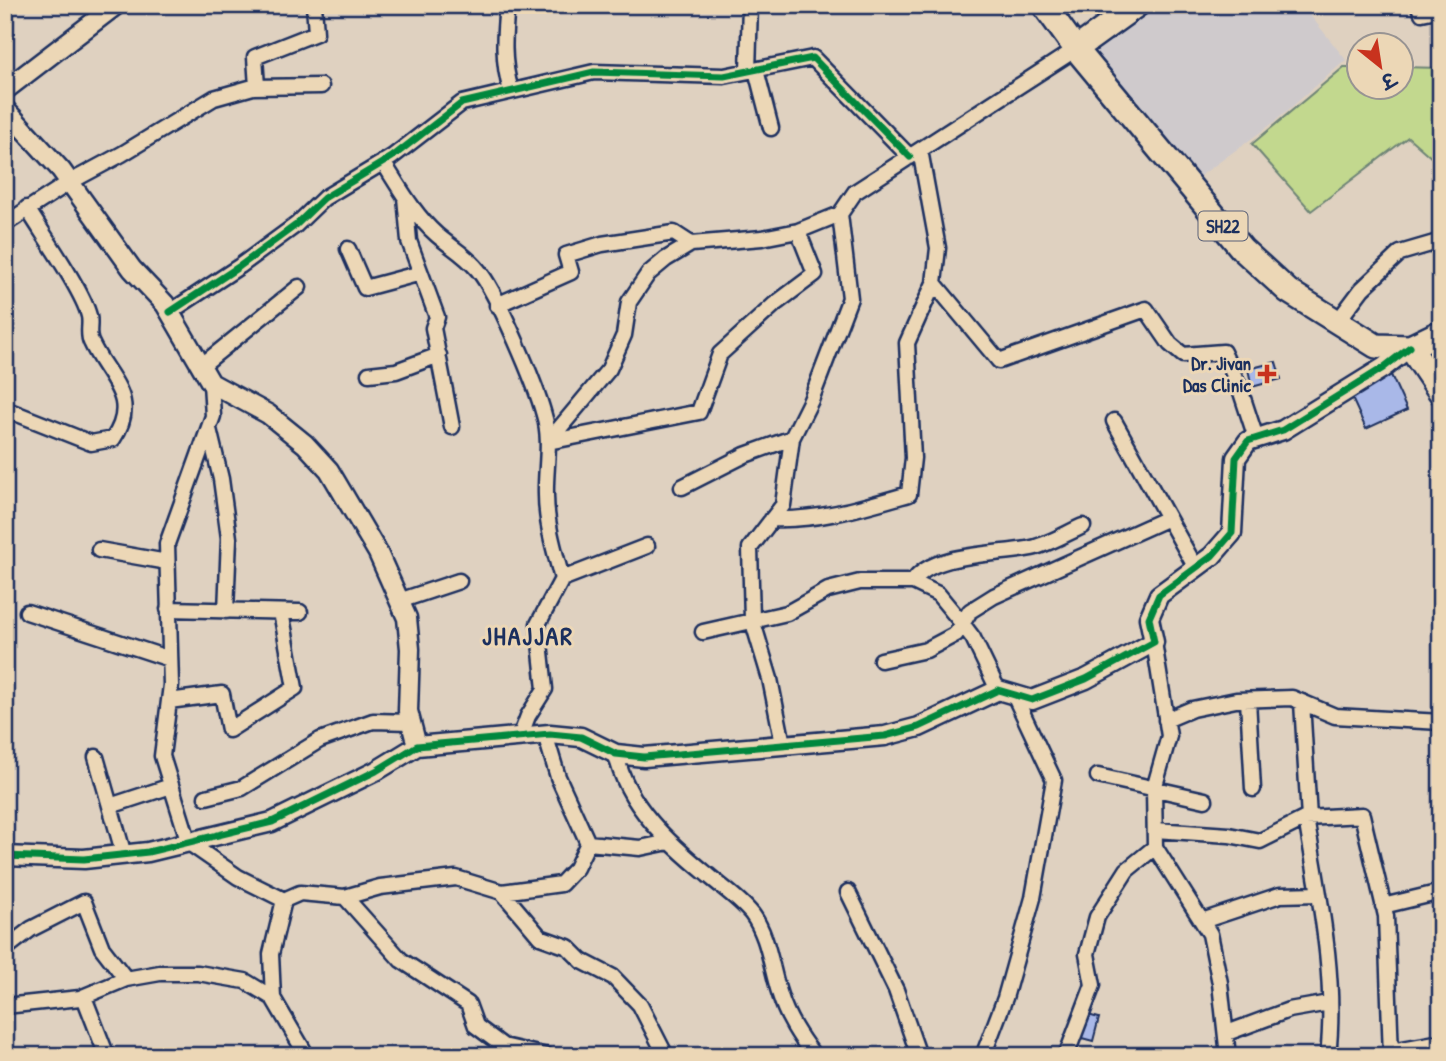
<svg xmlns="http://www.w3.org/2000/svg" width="1446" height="1061" viewBox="0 0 1446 1061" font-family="'Patrick Hand','Playpen Sans Deva',sans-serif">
	<rect width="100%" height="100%" fill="#dfd1c0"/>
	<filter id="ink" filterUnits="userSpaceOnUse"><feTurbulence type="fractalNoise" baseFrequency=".0143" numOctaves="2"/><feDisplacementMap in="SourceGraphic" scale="14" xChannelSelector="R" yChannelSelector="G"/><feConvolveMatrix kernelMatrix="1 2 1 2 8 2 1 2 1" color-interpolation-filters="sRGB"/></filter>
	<g filter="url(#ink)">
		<!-- built -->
		<path fill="#cfcacc" d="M 1151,5 L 1302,5 L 1346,60 L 1273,123 L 1196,179 L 1090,52 Z"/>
		<!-- green -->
		<path fill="#c2d88e" stroke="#6e8476" stroke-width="2" d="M 1344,67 L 1358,67 L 1358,88 L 1400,88 L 1401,67 L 1441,68 L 1441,166 L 1408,137 L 1311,211 L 1252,144 Z"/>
		<!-- building -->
		<path fill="#a9b8e8" stroke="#1b2f5e" stroke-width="2" d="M 1062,5 L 1087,5 L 1068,16 Z
			M 1276,362 L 1281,379 L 1252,387 L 1248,369 Z
			M 1391,375 L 1407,410 L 1366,429 L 1350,394 Z
			M 1084,1014 L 1099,1018 L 1093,1041 L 1078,1037 Z"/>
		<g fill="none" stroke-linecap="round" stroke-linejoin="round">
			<!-- minor casing -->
			<g stroke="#1b2f5e" stroke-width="19">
				<path id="minor" d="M 507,5 C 504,35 502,62 511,90
					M 1418,5 L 1422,13 L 1441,9
					M 756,70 L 771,128
					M 748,71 L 750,5
					M 257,87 L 255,57 L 316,33 L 314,5
					M 383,162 C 399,187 415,216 437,235 C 451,247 466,255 478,270 C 497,292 536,385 544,415 C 552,441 545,469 546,495 C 546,524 555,552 562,579 L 538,624 L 545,689 L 528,716 L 520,737
					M 405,197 L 409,241 L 437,317 L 433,328 L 452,427
					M 5,224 L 70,182 L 122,154 L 214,98 L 253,87 L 321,86
					M 348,249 L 365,288 L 421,273
					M 934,283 L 999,361 L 1146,309 L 1170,344 L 1183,355 L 1223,352 L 1239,386 L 1256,438
					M 497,305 L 571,272 L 566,255 L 602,244 L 674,233 L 691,244
					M 170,312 L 240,266 L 296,225 L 324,198 L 392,157 L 462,103 L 594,72 L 724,76 L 813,58 L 910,157
					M 1338,321 L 1362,289 L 1400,253 L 1441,241
					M 201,366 L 299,287
					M 369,374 L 396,371 L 439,355
					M 211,383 L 213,416 L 167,544 L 171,685 L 162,756 L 189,843 L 238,877 L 284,900 L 300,893 L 345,897 L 380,887 L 456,878 L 502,892 L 561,884 L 576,868 L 588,843
					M 5,409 L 91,443 L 113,439 C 141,398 107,378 91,342 C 87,334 91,324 89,316 C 83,291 42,233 27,208
					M 1114,421 L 1196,568
					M 209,429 L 221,479 L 229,538 L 226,611
					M 548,442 L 609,369 L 624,335 L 629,302 L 648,274 L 666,259 L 691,244 L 762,238 L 798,231 L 840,214
					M 548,442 L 699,412 L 720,354 L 775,304 L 815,274 L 798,231
					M 682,487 L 745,455 L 792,438
					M 772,519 C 819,521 864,507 909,494 L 913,458 L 907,343 L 934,283 L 938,248 L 920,150
					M 99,550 L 167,562
					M 562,579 L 647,546
					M 913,582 C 931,552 1000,555 1032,548 C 1049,544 1067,533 1083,526
					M 399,601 L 459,581
					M 168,609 L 300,612
					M 27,612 L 170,659
					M 703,632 L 787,613 L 828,590 L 860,582 L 913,582 L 938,594 L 961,622 L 973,638 L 998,690
					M 1154,642 L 1169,736 L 1154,789 L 1155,847 L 1210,934 L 1220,983 L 1228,1056
					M 881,660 L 926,650 L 956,634 L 970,611 L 994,596 L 1168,518
					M 1248,700 L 1253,789
					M 169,701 L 222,694 L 229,730 L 295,688 L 281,612
					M 1302,702 L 1309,818
					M 1166,720 L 1192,709 L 1236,700 L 1292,698 L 1335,716 L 1441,722
					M 545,734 L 558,777 L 588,843 L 640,848 L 669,842
					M 783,744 L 770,679 L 752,619 L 750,548 L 783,505 L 792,438 L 811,400 L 850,298 L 840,214 L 855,192 L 1076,49
					M 616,754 C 626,805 670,844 708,875 C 723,888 740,899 752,914 C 769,937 771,969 780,995 C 787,1018 800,1037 814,1056
					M 96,757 L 124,855
					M 1098,776 L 1205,800
					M 206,797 L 242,788 L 320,740 L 373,721 L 411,722
					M 110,806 L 171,786
					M 1306,818 C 1319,896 1337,977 1328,1056
					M 1155,830 L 1229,835 L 1260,841 L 1306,818 L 1362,815 L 1386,916 L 1391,1056
					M 502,892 L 540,937 L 568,947 L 582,961 L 613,977 L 640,1005 L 666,1056
					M 848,892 L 896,990 L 919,1056
					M 345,897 L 401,960 L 468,1004 L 476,1026 L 503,1046 L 547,1056
					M 1383,906 L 1441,892
					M 1202,921 L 1280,895 L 1319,894
					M 5,949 L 31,929 L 84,902 L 102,948 L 126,979
					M 84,997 L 107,1056
					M 273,998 L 271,954 L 284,900
					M 5,1006 L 80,998 L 126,979 L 160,973 L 198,973 L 245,981 L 273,998 L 307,1056
					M 1227,1033 L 1289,1010 L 1329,1003
					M 1391,1051 L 1441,1042
					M 983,1056 L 1005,998 L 1033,898 L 1054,780 L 1014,695
					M 1066,1056 L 1093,985 L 1087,954 L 1097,917 L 1127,870 L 1155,847"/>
			</g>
			<!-- tertiary casing -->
			<g stroke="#1b2f5e" stroke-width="23">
				<path id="tertiary" d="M 5,90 L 116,5
					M 5,109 L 61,170 L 132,269 L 165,304 L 211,383 L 268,414 L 305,444 L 329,470 L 378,553 L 407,618 L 410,649 L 408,711 L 417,746
					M 5,856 L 84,859 L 148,852 L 272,822 L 376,771 L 417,746 L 550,734 L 581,737 L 616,754 L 644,757 L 885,736 L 919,727 L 998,690 L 1032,700 L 1086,679 L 1154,642 L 1149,618 L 1159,595 L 1212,556 L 1232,533 L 1236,458 L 1248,441 L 1283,430 L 1383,368 L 1410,347"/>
			</g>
			<!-- primary casing -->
			<g stroke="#1b2f5e" stroke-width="28">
				<path id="primary" d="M 1044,5 L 1076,49 L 1242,249 L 1288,291 L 1376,346 L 1410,347 L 1441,332
					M 1076,49 L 1137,5
					M 1410,347 L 1441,393"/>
			</g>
			<!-- minor -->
			<use href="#minor" stroke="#ecd7b6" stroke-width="14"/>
			<!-- tertiary -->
			<use href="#tertiary" stroke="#ecd7b6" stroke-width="18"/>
			<!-- primary -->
			<use href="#primary" stroke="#ecd7b6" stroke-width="23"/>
			<!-- cycleway casing -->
			<g stroke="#ecd7b6" stroke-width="11">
				<path id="cycleway" d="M 170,312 L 240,266 L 296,225 L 324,198 L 392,157 L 462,103 L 594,72 L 724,76 L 813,58 L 910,157
					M 5,856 L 84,859 L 148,852 L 272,822 L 376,771 L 417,746 L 550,734 L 581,737 L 616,754 L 644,757 L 885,736 L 919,727 L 998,690 L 1032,700 L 1086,679 L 1154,642 L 1149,618 L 1159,595 L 1212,556 L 1232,533 L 1236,458 L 1248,441 L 1283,430 L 1383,368 L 1410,347"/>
			</g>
			<!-- cycleway -->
			<use href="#cycleway" stroke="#00873e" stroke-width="7"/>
		</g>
	</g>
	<!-- markers -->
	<path fill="#c8321e" stroke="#ecd7b6" stroke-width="2.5" d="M1263.5 363.5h7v7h7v7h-7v7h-7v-7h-7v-7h7z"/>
	<g text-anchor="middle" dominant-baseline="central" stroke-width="6" stroke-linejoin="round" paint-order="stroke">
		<!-- shield labels -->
		<rect fill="#ecd7b6" stroke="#5a6178" stroke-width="2" x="1198.5" y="211.5" width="49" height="29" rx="5"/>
		<g font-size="18" font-weight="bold" fill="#1b2f5e">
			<text x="1223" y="226">SH22</text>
		</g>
		<!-- poi labels -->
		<g font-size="19" font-weight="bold" fill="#1b2f5e" stroke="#ecd7b6" text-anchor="end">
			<text x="1251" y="363">Dr. Jivan<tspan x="1251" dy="22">Das Clinic</tspan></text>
		</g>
		<!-- district labels -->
		<g font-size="26" font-weight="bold" letter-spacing="2" fill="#1b2f5e" stroke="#ecd7b6">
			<text x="528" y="635">JHAJJAR</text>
		</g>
	</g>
	<!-- margin -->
	<rect width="1446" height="1061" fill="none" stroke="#ecd7b6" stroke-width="28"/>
	<rect x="14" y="14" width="1418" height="1033" fill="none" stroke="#1b2f5e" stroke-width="2.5" filter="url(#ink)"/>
	<!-- north arrow -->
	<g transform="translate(1380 66) rotate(150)"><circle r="33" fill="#ecd7b6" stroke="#989493" stroke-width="2"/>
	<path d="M0-5L12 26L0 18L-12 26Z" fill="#c8321e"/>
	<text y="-10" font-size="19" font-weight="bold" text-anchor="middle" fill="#1b2f5e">उ</text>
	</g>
</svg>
